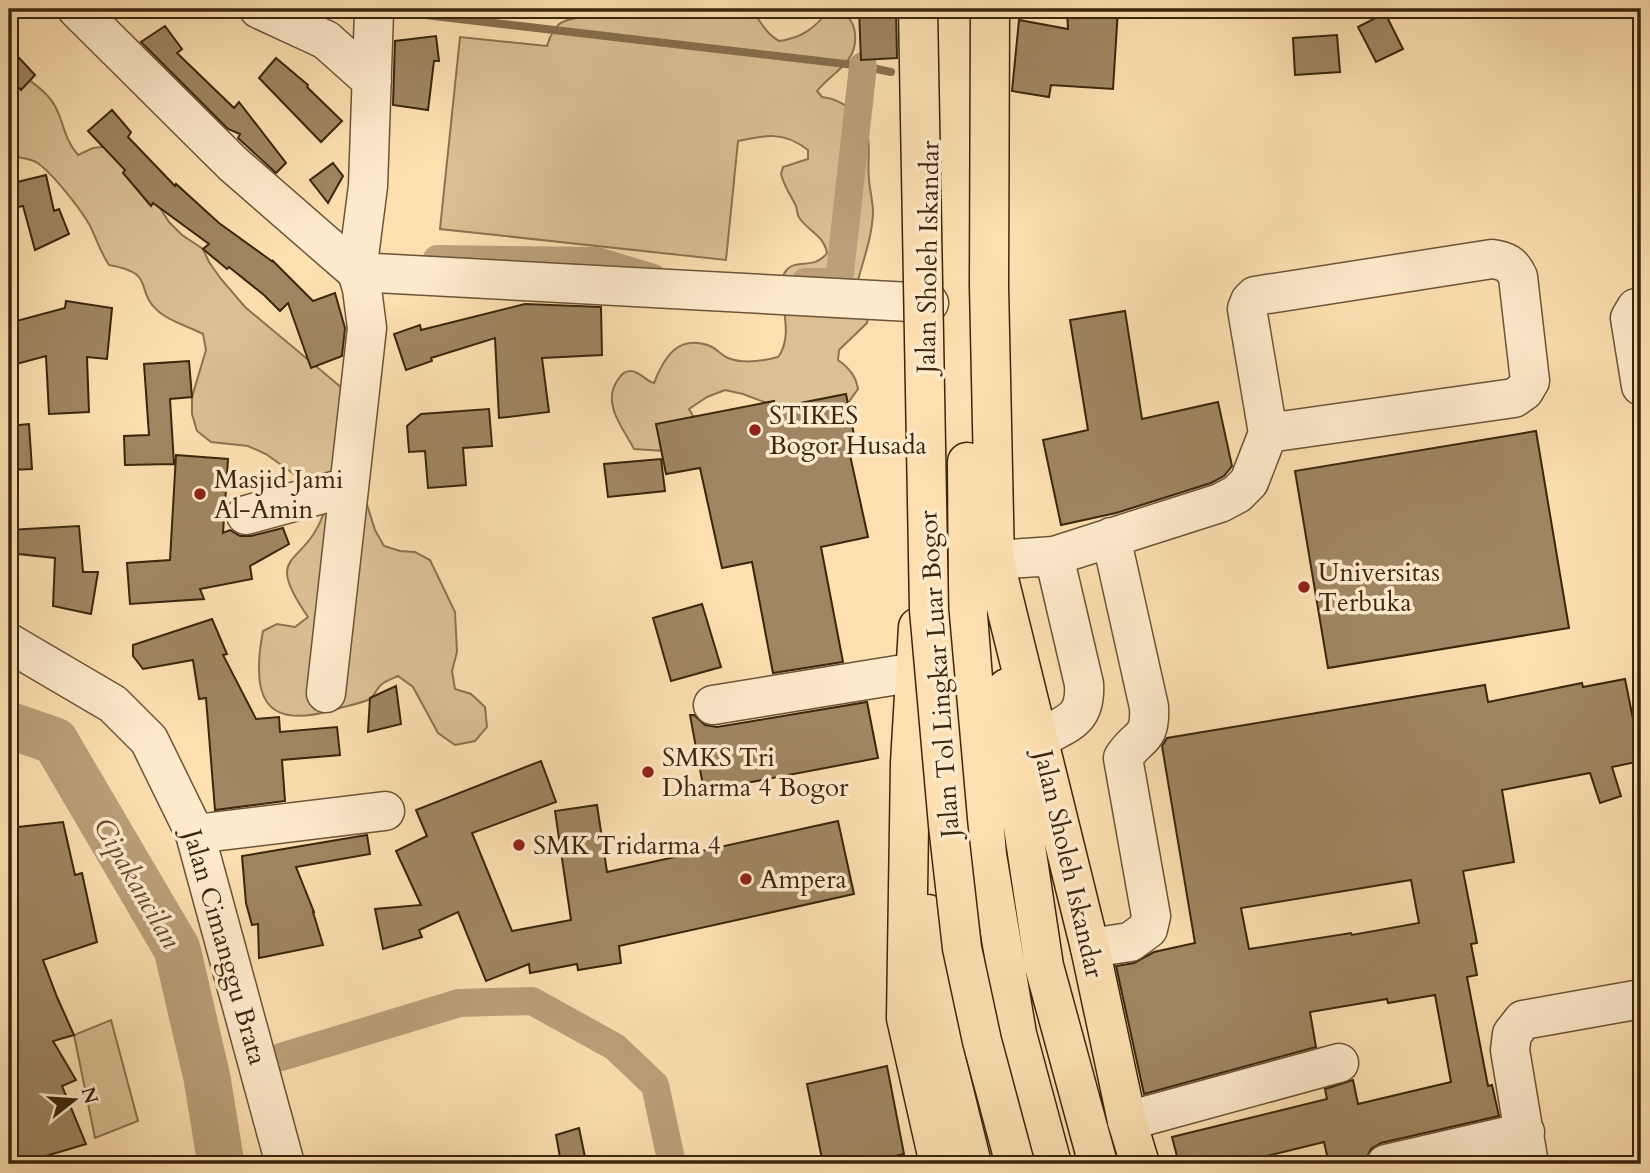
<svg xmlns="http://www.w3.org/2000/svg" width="1650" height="1173" viewBox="0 0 1650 1173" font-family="Cardo,serif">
	<rect width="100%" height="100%" fill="#fddfb0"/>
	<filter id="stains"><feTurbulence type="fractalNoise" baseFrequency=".00286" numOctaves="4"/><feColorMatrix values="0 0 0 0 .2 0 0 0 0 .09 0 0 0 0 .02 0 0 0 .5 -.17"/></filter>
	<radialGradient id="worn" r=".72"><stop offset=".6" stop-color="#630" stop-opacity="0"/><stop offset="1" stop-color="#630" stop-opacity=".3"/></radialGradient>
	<!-- green -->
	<path fill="#dcc094" stroke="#8c7350" stroke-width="2" d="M 600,9 L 749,9 C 761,19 764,33 779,41 C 802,38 815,28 829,10 L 837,9 C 848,15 854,22 855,34 C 858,63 832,72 817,91 L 822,97 C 833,98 842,102 851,110 C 877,133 866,150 869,180 C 870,191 873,202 873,213 C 872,239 862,263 856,288 L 869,313 L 867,323 L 839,350 L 838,360 C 849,368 856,376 858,389 L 848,403 L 780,408 L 743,394 L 725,390 L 707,397 L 689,409 L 693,416 L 709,421 L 680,452 L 634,449 C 623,428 602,404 617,381 C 620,376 624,371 630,371 C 639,370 645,381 654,383 C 664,357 678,334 710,346 C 717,349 721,355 728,358 C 743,364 763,361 778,357 C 797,333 774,291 785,272 C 795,257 814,271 827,253 C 824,236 810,232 800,219 C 796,214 798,209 795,204 C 790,194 784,186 781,174 L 783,167 L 808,159 L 808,150 C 784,131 765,135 738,141 L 726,260 L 440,229 L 460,37 L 547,46 C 557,13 570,22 596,14 Z
		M 9,68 C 24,76 46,90 55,106 C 65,125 63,137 78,155 L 93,148 L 109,146 L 160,208 L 169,222 L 182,235 L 203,249 L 209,262 L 221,279 L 245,307 L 342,388 L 364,495 L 375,530 L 384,546 L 400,551 L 415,552 L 430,560 L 455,612 L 457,652 L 452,671 L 455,689 L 471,694 L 485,707 L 487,727 L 475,741 L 455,745 L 438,733 L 413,687 L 398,676 C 392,679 384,681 380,686 C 376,690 374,696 370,699 C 360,704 344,706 333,710 C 262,731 251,694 263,631 L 277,624 L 295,627 L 308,617 C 262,550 303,569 323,515 L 301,490 L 295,475 L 266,454 L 248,446 L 211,442 L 197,431 L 192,414 L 192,397 L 206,350 L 203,334 C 188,326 170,322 158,311 C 134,290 157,273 109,265 C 101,253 98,243 92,230 C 85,214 51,171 36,162 C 28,158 17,157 9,156 Z
		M 111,1020 L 138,1121 L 95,1138 L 74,1035 Z"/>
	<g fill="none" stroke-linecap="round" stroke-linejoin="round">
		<!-- stream -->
		<path stroke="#886f4e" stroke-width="8" d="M 391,11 L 863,66 L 891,72"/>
		<!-- canal -->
		<path stroke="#bba079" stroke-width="28" d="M 437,259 L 597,261 L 653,278
			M 805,282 L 839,282 L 863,66
			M 281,1057 L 459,1003 L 532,1001 L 615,1047 L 655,1085 L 672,1164"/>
		<!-- river -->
		<path stroke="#bba079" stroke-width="47" d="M 9,725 L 55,741 L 177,949 L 207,1078 L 221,1164"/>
	</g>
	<!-- building -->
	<path fill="#a08662" stroke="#3b260d" stroke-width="2" fill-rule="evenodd" d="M 859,9 L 896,9 L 897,58 L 861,60 Z
		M 1067,9 L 1118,9 L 1113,89 L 1051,85 L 1049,97 L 1012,91 L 1019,20 L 1068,29 Z
		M 1385,13 L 1403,49 L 1376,62 L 1358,27 Z
		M 165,26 L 182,49 L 177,53 L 234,108 L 239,102 L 286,163 L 276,173 L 238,138 L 240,134 L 228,129 L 141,42 Z
		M 1337,35 L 1340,72 L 1295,75 L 1293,38 Z
		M 436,36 L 439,61 L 434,61 L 428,110 L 393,105 L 395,41 Z
		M 9,47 L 35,75 L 21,90 L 9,78 Z
		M 276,58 L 308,85 L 307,87 L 342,121 L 321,142 L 259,78 Z
		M 112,110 L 131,132 L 128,137 L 175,186 L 176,184 L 219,223 L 273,262 L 272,260 L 313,301 L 335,293 L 345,328 L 342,356 L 311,368 L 288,303 L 280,311 L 264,295 L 229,267 L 227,269 L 203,249 L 209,244 L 153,203 L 151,206 L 123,173 L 125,170 L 88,131 Z
		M 333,163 L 343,176 L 328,203 L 310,180 Z
		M 46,175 L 54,211 L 59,209 L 69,234 L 35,250 L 23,206 L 18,207 L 13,183 Z
		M 66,301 L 112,308 L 107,359 L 87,357 L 89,412 L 49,414 L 46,356 L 9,366 L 9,323 L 65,308 Z
		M 525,304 L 601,307 L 602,355 L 542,358 L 549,412 L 499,418 L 495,338 L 431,358 L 432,361 L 406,370 L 394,334 L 420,325 L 421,330 Z
		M 1125,311 L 1142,419 L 1218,402 L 1232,466 L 1224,476 L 1211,483 L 1116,513 L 1061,525 L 1043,440 L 1088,430 L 1070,320 Z
		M 189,361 L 192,397 L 170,399 L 174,464 L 125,465 L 124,436 L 149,435 L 144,364 Z
		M 846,394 L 854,435 L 846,437 L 868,537 L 821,547 L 843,662 L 773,673 L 752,562 L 722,568 L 700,468 L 666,474 L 656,424 L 774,401 L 775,408 Z
		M 489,409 L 492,446 L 463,448 L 466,485 L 428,488 L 425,451 L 409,452 L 407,426 L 421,414 Z
		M 29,424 L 32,469 L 9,470 L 9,426 Z
		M 1536,431 L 1569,628 L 1328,668 L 1295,471 Z
		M 176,455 L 228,459 L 223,533 L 230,530 L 240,536 L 251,536 L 283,528 L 289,544 L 250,566 L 252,579 L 200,589 L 204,599 L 130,604 L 127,563 L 170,560 Z
		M 661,459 L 665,491 L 608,497 L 604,464 Z
		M 79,526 L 83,572 L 98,572 L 91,614 L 53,606 L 55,558 L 9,553 L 9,530 Z
		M 702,604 L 721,667 L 671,681 L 653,618 Z
		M 212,619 L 227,654 L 223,655 L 256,719 L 279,717 L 280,732 L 337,727 L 340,755 L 282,760 L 285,801 L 215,810 L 206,698 L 199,699 L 193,660 L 143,669 L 133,656 L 133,645 Z
		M 1625,679 L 1635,729 L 1641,727 L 1641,761 L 1612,767 L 1621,796 L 1600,803 L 1590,773 L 1502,790 L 1514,862 L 1463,871 L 1477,943 L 1471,944 L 1477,975 L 1467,977 L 1488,1086 L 1492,1085 L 1499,1116 L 1381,1143 L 1371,1149 L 1365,1161 L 1350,1164 L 1329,1164 L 1324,1142 L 1234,1164 L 1179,1164 L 1172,1137 L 1327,1099 L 1325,1089 L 1353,1080 L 1358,1104 L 1451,1082 L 1435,995 L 1388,1003 L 1387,999 L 1310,1012 L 1316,1047 L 1144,1094 L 1116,966 L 1134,963 L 1154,952 L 1195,943 L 1162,746 L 1167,738 L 1485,685 L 1488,702 L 1582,683 L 1583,687 ZM 1411,880 L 1419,923 L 1352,935 L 1351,933 L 1249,949 L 1241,908 Z
		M 396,686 L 401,724 L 368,732 L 370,698 Z
		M 867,702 L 878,758 L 704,791 L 690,715 L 694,715 L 705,725 L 717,727 Z
		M 541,761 L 556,802 L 472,833 L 512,931 L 571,920 L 555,811 L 597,805 L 607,872 L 838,821 L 854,894 L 619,946 L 621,963 L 578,970 L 577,964 L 530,973 L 529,964 L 486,981 L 458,912 L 419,930 L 422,937 L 383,949 L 375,909 L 421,905 L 396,851 L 427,836 L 416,810 Z
		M 63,822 L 75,875 L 82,873 L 97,942 L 43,960 L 57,997 L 74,1035 L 53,1041 L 76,1080 L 62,1086 L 86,1144 L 19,1164 L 9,1164 L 9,828 Z
		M 367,835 L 370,854 L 296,867 L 314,912 L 313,912 L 323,945 L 259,958 L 258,924 L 252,925 L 246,903 L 242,856 Z
		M 887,1066 L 904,1154 L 859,1164 L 823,1164 L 807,1084 Z
		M 579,1128 L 585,1157 L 561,1163 L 556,1135 Z"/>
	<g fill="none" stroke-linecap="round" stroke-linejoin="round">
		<!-- minor casing -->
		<g stroke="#6c5436" stroke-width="41">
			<path id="minor" d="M 77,9 L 233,164 L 357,272 L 929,303
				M 259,9 L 326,40 L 372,81
				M 1641,307 L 1636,308 L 1630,318 L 1641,386
				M 246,515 L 348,487
				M 995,560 L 1054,556 L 1220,503 L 1237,494 L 1249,482 L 1268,433 L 1247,309 L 1250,301 L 1255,296 L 1492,259 C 1506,261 1512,264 1518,277 L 1530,381 L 1524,391 L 1514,398 L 1268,433
				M 9,643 L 113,704 L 149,740 L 195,834 L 285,1164
				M 326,693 L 367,328 L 362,289 L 357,272 L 368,186 L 374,12
				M 713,705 L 916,672
				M 1039,739 C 1068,722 1086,721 1084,684 L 1054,556
				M 195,834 L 385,811
				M 1090,948 L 1130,942 L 1148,929 L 1151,916 L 1123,758 C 1137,735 1151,742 1149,707 L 1111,537
				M 1127,1121 L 1339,1063
				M 1386,1164 L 1525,1132
				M 1524,1164 L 1528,1158 L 1510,1050 L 1512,1034 L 1523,1020 L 1641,999"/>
		</g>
		<!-- highway casing -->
		<g stroke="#3b260d" stroke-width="41">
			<path id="highway" d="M 990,9 L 989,286 L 995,563 L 1090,948 L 1127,1121 L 1140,1164
				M 967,462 L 968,615 L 987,855 L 1017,1034 L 1052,1164
				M 918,627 L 910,763 L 906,1018 L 939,1164
				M 1007,688 L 1014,767 L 1044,966 L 1098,1164
				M 928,914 L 945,1054 L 972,1164"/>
		</g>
		<!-- minor -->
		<use href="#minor" stroke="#feeacc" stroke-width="38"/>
		<!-- highway -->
		<use href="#highway" stroke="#fddfb0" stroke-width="38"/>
		<!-- highway-bridge casing -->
		<g stroke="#3b260d" stroke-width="41" stroke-linecap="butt">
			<path id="highway-bridge" d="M 918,9 L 929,610 L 948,825 L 962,948 L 982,1041 L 1015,1164"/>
		</g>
		<!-- highway-bridge -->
		<use href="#highway-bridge" stroke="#fddfb0" stroke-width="38"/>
	</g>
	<!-- markers -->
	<g fill="#8f2418" stroke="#feeacc" stroke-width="2.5">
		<circle cx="755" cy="430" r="7"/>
		<circle cx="200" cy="494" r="7"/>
		<circle cx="1304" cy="587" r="7"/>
		<circle cx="648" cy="772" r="7"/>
		<circle cx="519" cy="845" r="7"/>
		<circle cx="746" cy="879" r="7"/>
	</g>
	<g text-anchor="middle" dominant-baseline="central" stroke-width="7" stroke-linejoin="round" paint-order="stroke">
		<!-- street labels -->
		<g font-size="26" fill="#3b260d" stroke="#feeacc">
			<text transform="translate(928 257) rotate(-89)">Jalan Sholeh Iskandar</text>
			<text transform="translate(939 674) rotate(-94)">Jalan Tol Lingkar Luar Bogor</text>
			<text transform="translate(1069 864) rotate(77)">Jalan Sholeh Iskandar</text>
			<text transform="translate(225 947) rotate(74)">Jalan Cimanggu Brata</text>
		</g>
		<!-- poi labels -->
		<g font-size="26" fill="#3b260d" stroke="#feeacc" text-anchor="start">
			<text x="769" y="415">STIKES<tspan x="769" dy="30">Bogor Husada</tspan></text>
			<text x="214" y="479">Masjid Jami<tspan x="214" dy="30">Al-Amin</tspan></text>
			<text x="1318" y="572">Universitas<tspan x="1318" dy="30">Terbuka</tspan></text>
			<text x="662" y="757">SMKS Tri<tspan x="662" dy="30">Dharma 4 Bogor</tspan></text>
			<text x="533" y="845">SMK Tridarma 4</text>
			<text x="760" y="879">Ampera</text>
		</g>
		<!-- water labels -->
		<g font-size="28" font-style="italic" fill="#614b2d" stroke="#feeacc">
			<text transform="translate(137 883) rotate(60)">Cipakancilan</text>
		</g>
	</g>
	<!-- margin -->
	<rect width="1650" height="1173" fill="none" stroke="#fddfb0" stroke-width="35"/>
	<rect x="10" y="10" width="1629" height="1152" fill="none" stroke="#3b260d" stroke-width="3.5"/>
	<rect x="18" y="18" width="1615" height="1138" fill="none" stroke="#3b260d" stroke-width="2"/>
	<!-- north arrow -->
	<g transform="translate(74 1100) rotate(73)" stroke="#feeacc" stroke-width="5" paint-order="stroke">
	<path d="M0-5L12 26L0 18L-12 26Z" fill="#3b260d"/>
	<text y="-10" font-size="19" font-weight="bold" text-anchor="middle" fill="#3b260d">N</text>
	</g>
	<rect width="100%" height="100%" filter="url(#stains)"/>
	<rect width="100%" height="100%" fill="url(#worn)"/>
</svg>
